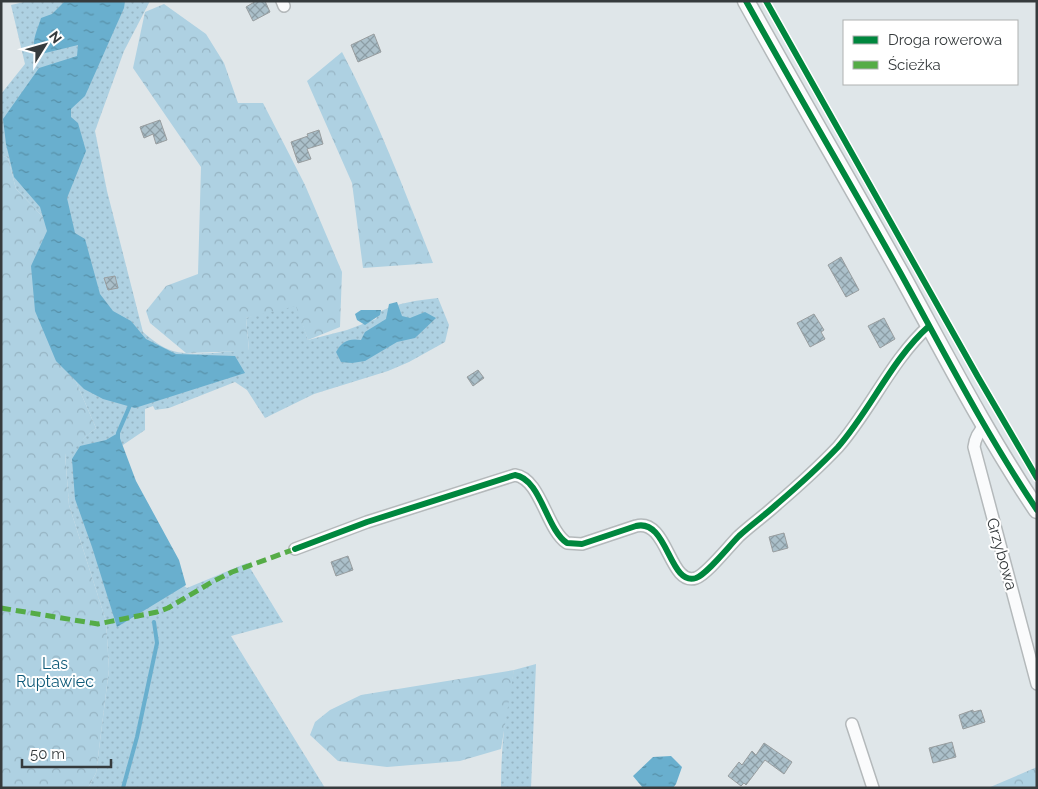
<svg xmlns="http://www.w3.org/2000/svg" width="1038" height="789" viewBox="0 0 1038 789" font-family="Raleway,sans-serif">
	<defs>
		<pattern id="grass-dots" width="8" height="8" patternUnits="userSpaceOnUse" patternTransform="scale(1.25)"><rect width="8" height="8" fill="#aed1e2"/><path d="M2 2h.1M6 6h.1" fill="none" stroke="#96b4c3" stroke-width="1.8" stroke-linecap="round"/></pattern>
		<pattern id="forest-crowns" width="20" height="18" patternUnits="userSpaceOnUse" patternTransform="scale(1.25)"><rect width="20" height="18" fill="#aed1e2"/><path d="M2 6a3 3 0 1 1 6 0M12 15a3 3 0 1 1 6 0" fill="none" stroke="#96b4c3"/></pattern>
		<pattern id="water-ripples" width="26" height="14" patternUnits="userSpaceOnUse" patternTransform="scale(1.25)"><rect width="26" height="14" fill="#69afce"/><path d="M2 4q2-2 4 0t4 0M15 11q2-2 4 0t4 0" fill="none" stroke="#5790a8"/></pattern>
		<pattern id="building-cross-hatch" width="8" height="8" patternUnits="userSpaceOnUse" patternTransform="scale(1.25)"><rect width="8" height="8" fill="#abc0ca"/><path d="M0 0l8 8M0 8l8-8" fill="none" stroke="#8c9da5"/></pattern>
	</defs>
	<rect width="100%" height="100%" fill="#dfe6e9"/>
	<!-- grass -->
	<path fill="url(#grass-dots)" d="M 28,1 L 150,1 L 124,51 L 95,131 L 107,191 L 143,332 C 151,339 162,348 173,351 C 193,357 227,351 249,350 L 246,318 L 280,306 L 297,306 L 308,340 L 347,330 L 376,319 L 379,312 C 400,302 415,301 438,298 L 449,325 L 445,342 L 409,362 L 388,371 L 314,394 L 265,418 L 247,390 L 235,382 L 169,408 L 155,410 L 153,406 L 145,409 L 145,430 L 120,447 L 175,579 L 187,588 L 247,563 L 283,622 L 231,636 L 325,788 L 88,788 L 96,773 L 109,669 L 106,621 L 69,505 L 65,453 L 96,428 L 44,308 L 44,218 L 16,189 L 8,158 L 1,155 L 1,94 L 25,64 L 11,5 Z
		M 536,664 L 531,788 L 501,788 C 501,748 505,709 514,670 Z"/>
	<!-- forest -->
	<path fill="url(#forest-crowns)" d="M 164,4 L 206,34 L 224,63 L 238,103 L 263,103 L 305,185 L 342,272 L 340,327 L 308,340 L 296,306 L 246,318 L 249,351 L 186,353 L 150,323 L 146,311 L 166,286 L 198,274 L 201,167 L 133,68 L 145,12 Z
		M 342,52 C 378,120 405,192 433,263 L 363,268 L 352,183 L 307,81 Z
		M 1,155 L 8,158 L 16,189 L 44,218 L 44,308 L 96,428 L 65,454 L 69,505 L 106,621 L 109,669 L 96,773 L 88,788 L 1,788 Z
		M 514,670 L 501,749 L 460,761 L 387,767 L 338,761 L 310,735 L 315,722 L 330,710 L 361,695 Z
		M 1037,767 L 1037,788 L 988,788 Z"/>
	<!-- water -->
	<path fill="url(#water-ripples)" d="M 65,1 L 125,1 L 124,8 L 85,96 L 71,109 L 71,117 L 78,123 L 86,151 L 67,198 L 75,233 L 85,239 L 100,294 L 113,311 L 131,321 L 146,339 L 176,354 L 235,356 L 245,373 L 135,408 L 103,399 L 84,389 L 56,361 L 35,311 L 31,266 L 47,231 L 40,207 L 14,177 L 6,144 L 3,119 L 39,68 L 77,56 L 78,45 L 37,55 C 29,45 38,29 41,18 L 52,14 Z
		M 397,302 L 402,316 L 410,318 L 425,312 L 436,318 L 415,338 L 397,342 L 365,361 L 352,363 L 341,362 L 336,352 C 342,341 349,338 361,340 L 365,332 L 386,319 L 389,304 Z
		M 361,310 L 381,310 L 380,315 L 365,325 L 357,320 L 355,314 Z
		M 118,433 L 136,481 L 179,560 L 186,585 L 117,627 L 92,547 L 75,499 L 72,459 L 80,446 L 106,440 Z
		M 671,756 L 682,767 L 676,784 L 673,788 L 643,788 L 633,776 L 653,757 Z"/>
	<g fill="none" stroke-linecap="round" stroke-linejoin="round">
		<!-- stream -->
		<path stroke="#69afce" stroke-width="4" d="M 118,439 L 118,433 L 131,403
			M 123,788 L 137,737 L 157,643 L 154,622"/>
	</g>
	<!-- building -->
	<path fill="url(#building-cross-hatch)" stroke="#989d9f" d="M 256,1 L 265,1 L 270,12 L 253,21 L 246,7 Z
		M 374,34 L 381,52 L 358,62 L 351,45 Z
		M 160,120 L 167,140 L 156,144 L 153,134 L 144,138 L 140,127 Z
		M 319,130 L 323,144 L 307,149 L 311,159 L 298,163 L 291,142 L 308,136 L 307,134 Z
		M 841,257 L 859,290 L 846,297 L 828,265 Z
		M 115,276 L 118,288 L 108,290 L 104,278 Z
		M 814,314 L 824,330 L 821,332 L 825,339 L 810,347 L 797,323 Z
		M 884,318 L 895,339 L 880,348 L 868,326 Z
		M 478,370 L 484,378 L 473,386 L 467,377 Z
		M 784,533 L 788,548 L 773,552 L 769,537 Z
		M 348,556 L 353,570 L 336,576 L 331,562 Z
		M 973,710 L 973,712 L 981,710 L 985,722 L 963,729 L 959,715 Z
		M 952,742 L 956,757 L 933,763 L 929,748 Z
		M 764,743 L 792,762 L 784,774 L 765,760 L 746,785 L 744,783 L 741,786 L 728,776 L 739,762 L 742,765 L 752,751 L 756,755 Z"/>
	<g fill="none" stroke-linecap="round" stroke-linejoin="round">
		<!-- street casing -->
		<g stroke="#b4b9bb" stroke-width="14">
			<path id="street" d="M 282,1 L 284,6
				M 985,426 C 978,432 975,439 974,447 L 1037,684
				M 295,549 L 367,522 L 515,475 C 541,479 546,529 567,543 L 582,544 L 636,526 C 668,518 669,587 696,578 C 707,574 729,546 739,536 C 751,525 765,515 777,504 C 798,486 819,467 838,447 C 871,409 892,359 929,326
				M 852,724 L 873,788"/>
		</g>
		<!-- secondary casing -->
		<g stroke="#b4b9bb" stroke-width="19">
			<path id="secondary" d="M 746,1 C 797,93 850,183 901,274 C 945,354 986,434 1037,510"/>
		</g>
		<!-- street -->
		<use href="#street" stroke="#fafbfc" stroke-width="11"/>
		<!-- secondary -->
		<use href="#secondary" stroke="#fafbfc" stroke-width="16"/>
		<!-- quiet -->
		<path stroke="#55ac46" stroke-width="5" stroke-dasharray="10 5" stroke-linecap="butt" d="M 1,608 L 98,624 L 157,612 L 168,608 L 212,582 L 232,572 L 295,549"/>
		<!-- cycleway casing -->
		<g stroke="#fff" stroke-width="9">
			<path id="cycleway" d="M 746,1 C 797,93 850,183 901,274 C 945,354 986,434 1037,510
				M 766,1 L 978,377 L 1037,478
				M 295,549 L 367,522 L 515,475 C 541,479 546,529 567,543 L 582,544 L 636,526 C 668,518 669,587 696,578 C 707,574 729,546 739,536 C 751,525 765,515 777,504 C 798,486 819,467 838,447 C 871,409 892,359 929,326"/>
		</g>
		<!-- cycleway -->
		<use href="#cycleway" stroke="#00873e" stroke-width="6"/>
	</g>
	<g text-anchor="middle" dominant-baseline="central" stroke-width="4" stroke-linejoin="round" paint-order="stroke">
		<!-- street labels -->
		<g font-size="16" fill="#363b3d" stroke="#fff">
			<text transform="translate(1002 554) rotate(74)">Grzybowa</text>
		</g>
		<!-- park labels -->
		<g font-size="16" fill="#0f5a78" stroke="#fff">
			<text x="55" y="663">Las<tspan x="55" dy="18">Ruptawiec</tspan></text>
		</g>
	</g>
	<!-- border -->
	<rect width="1038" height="789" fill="none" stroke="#363b3d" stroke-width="5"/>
	<!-- legend -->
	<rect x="843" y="20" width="175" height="65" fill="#ffffff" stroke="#afb1b1"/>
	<rect x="853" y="36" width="25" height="8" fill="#00873e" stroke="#afb1b1"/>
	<text x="888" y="45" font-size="15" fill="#363b3d">Droga rowerowa</text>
	<rect x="853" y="61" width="25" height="8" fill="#55ac46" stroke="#afb1b1"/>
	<text x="888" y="70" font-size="15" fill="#363b3d">Ścieżka</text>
	<!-- north arrow -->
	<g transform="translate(45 45) rotate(53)" stroke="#ffffff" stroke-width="4" paint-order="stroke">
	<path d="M0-4L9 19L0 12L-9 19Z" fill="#363b3d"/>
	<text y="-8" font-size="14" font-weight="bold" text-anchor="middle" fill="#363b3d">N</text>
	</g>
	<!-- scale -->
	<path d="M22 759v8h89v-8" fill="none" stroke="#363b3d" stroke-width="2.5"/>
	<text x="30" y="759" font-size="15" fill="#363b3d" stroke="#ffffff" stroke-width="4" paint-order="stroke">50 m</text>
</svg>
